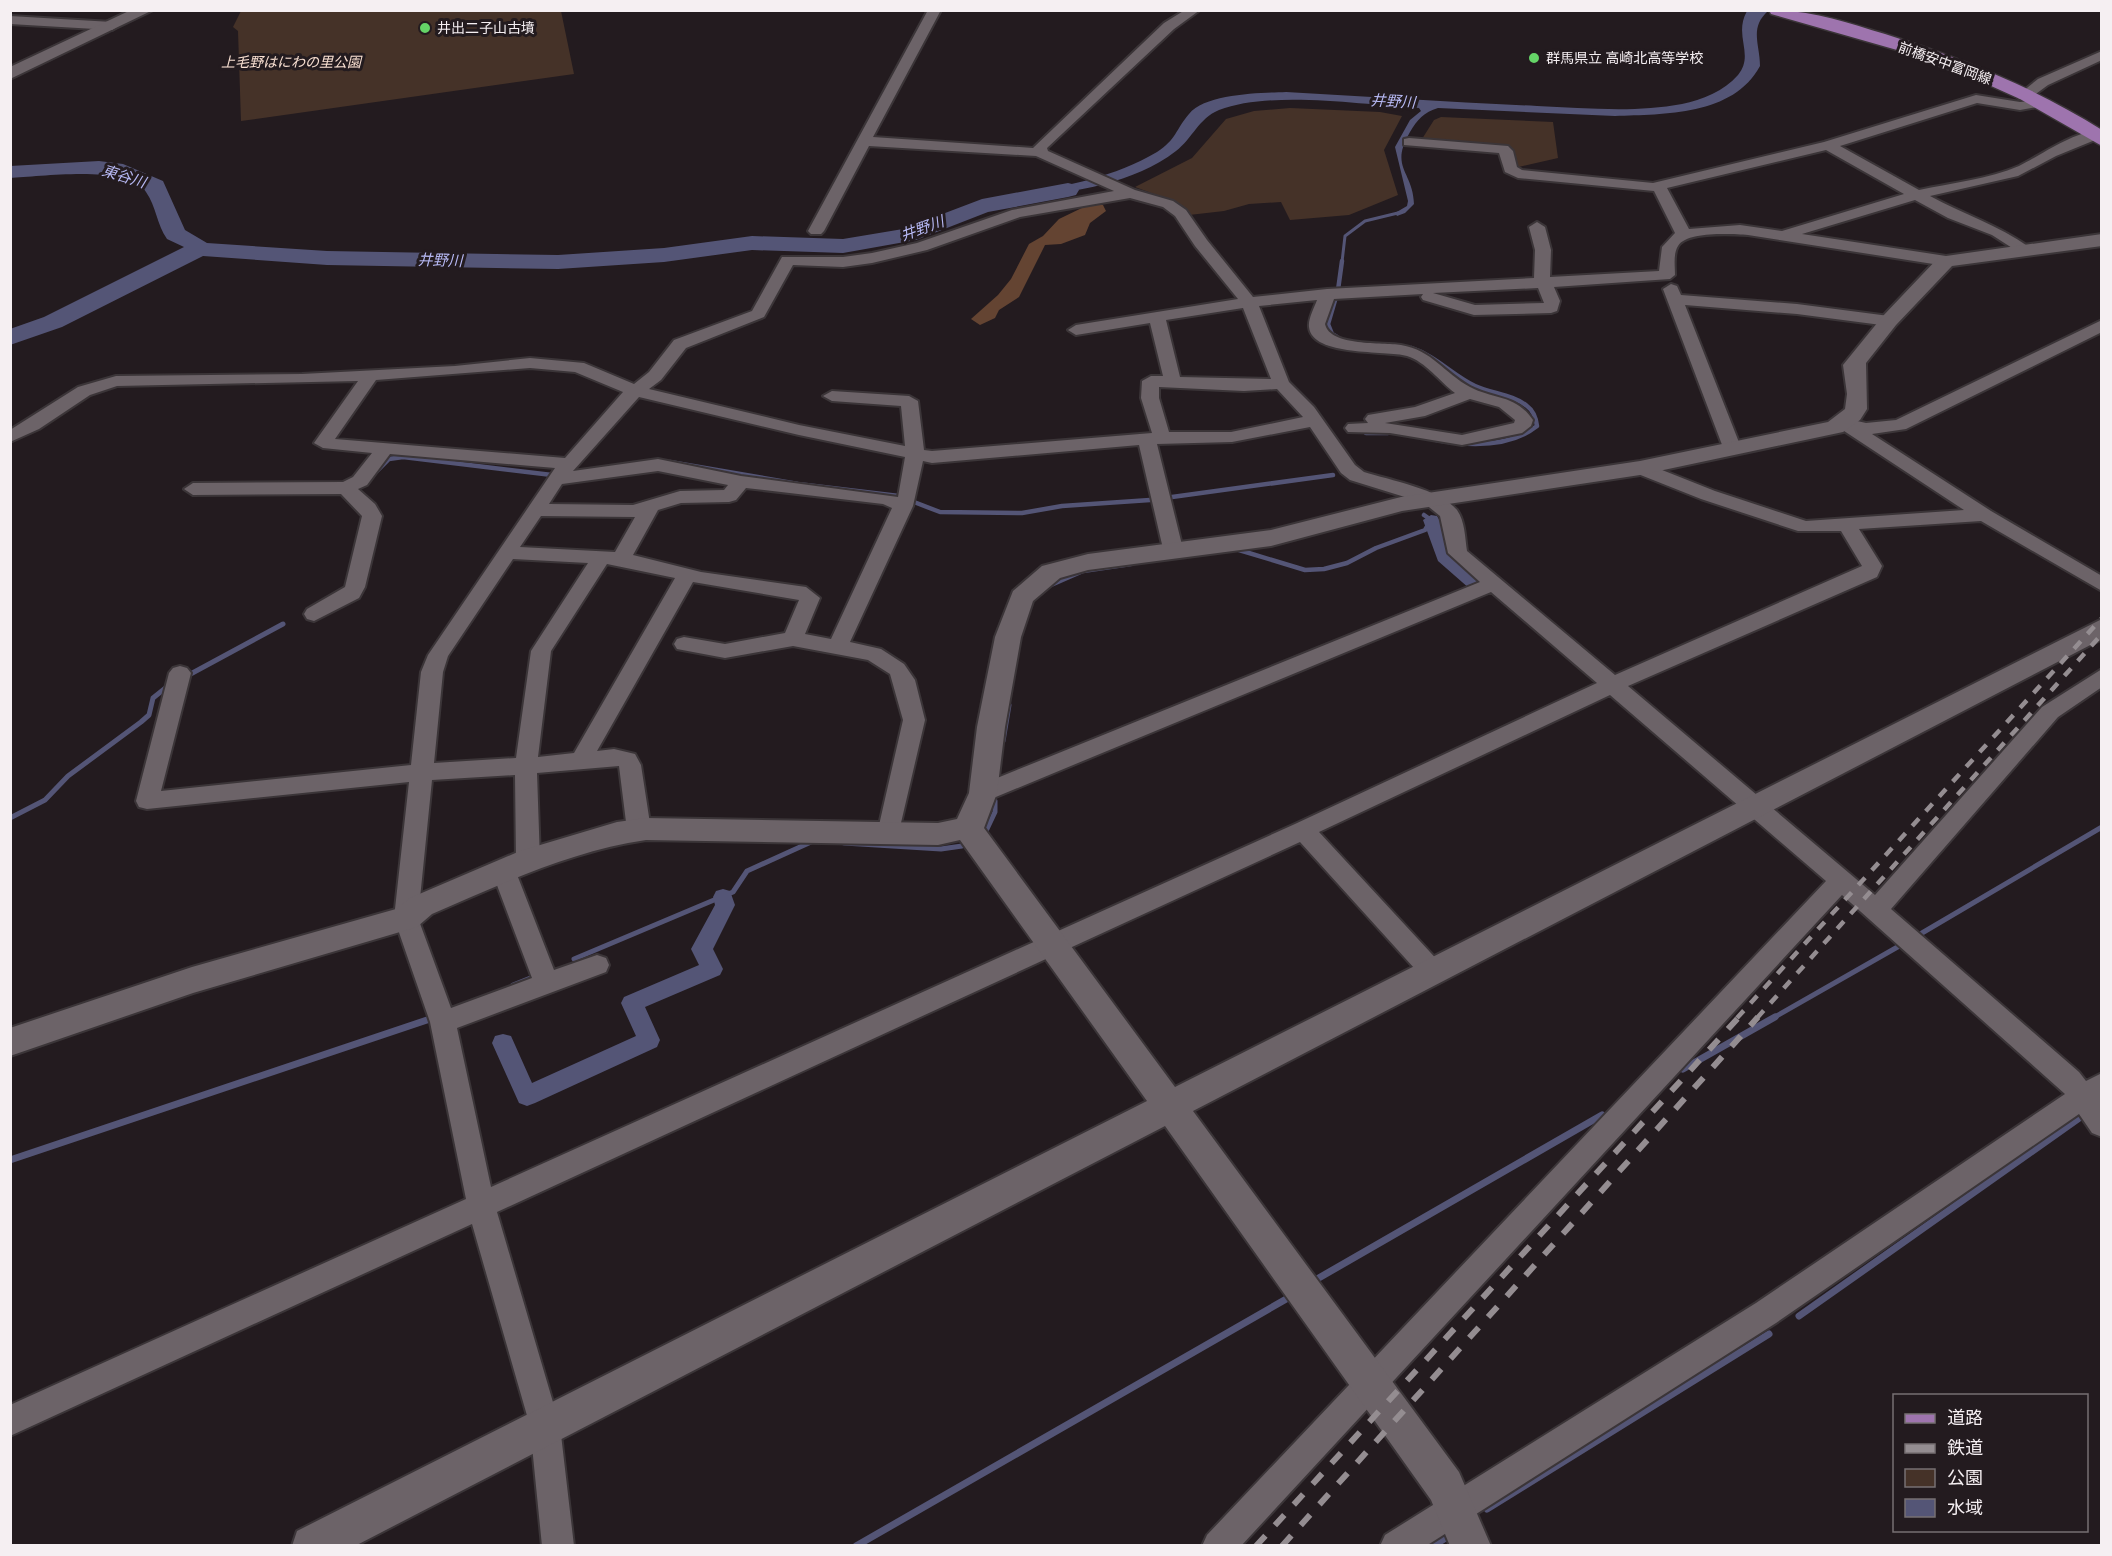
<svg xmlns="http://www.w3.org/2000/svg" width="2112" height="1556" viewBox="0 0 2112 1556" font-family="'IBM Plex Serif','Noto Sans JP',serif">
	<rect width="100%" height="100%" fill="#231b1f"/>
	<!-- green -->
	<path fill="#453228" d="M 241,11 L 561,11 L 574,74 L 241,121 L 238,31 L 233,27 Z
		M 1290,108 L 1380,112 L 1402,116 L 1384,150 L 1398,195 L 1349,215 L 1290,220 L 1281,202 L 1249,204 L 1224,211 L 1189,215 L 1173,201 L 1135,187 L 1192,158 L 1226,119 L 1254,111 Z
		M 1441,117 L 1553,122 L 1558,158 L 1514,168 L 1511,150 L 1422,139 L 1434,120 Z"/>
	<!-- forest -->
	<path fill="#644432" d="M 1088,205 L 1103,205 L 1106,211 L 1090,223 L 1085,235 L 1061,244 L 1045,245 L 1019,297 L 999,310 L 995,318 L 980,325 L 971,319 L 998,295 L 1011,279 L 1029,244 L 1043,236 L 1059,219 Z"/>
	<!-- water -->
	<path fill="#545576" d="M 1747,11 L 1768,11 C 1749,28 1760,44 1760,66 C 1733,116 1664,114 1615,116 L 1438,108 C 1424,112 1417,120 1410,132 C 1389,168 1413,171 1414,204 L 1405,213 L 1397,216 L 1395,213 L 1407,206 L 1408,201 L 1395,147 L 1410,120 L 1421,111 L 1419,108 C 1362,105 1272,90 1219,110 C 1199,118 1192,139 1176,151 C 1133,184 1076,191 1025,198 L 1021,193 C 1069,186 1114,177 1157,152 C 1176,140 1176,129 1189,114 C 1206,93 1262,93 1286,92 C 1370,97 1453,102 1537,106 C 1584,108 1635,113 1682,104 C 1702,100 1724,91 1738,75 C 1755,54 1733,36 1747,11 Z"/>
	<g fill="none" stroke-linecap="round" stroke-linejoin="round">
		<!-- stream-far3 -->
		<path stroke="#545576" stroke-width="3" d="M 1342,262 L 1345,236 L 1365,221 L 1402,212"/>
		<!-- stream-far2 -->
		<path stroke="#545576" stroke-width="4.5" d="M 1337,337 L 1332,334 L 1328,324 L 1338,290 L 1342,261
			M 1411,348 C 1436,356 1452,375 1475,386 C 1492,394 1512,394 1527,406 C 1534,411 1536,418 1537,426 C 1509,448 1469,446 1436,440
			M 1366,433 L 1388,433
			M 670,462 L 798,484 L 899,496
			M 377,471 L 389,459 L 403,457 L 552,475
			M 1172,497 L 1333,475
			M 914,502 L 940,512 L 1022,513 L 1062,506 L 1150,500
			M 1239,550 L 1305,570 L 1324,569 L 1347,563 L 1376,548 L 1425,530 L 1431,520 L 1424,515
			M 1051,585 L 1083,571 L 1131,564"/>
		<!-- stream-far1 -->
		<path stroke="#545576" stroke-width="5" d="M 185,677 L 283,624
			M 1003,741 L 1009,705
			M 10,818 L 45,800 L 68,776 L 141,722 L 149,715 L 153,698 L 168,686
			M 986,831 L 995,812 L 995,801
			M 844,843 L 941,849 L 962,846
			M 1922,933 L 2102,827
			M 574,959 L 733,892 L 747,871 L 811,842
			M 513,985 L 533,977
			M 1773,1018 L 1901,945"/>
		<!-- stream -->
		<path stroke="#545576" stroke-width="7" d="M 1683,1069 L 1775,1017
			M 10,1160 L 427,1020
			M 1317,1279 L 1602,1115
			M 1799,1316 L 2078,1119
			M 1487,1509 L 1769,1334
			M 856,1546 L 1288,1298
			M 1433,1546 L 1447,1537"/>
		<!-- canal -->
		<path fill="#545576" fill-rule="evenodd" d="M 1431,515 L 1437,516 L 1443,526 L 1452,555 L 1482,581 L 1485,585 L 1482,589 L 1470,589 L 1438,561 L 1423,520 Z
			M 723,889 L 730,891 L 735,905 L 713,949 L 723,969 L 720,975 L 645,1007 L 660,1040 L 657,1047 L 535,1103 L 527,1106 L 519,1103 L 492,1043 L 495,1036 L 503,1034 L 511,1036 L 532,1083 L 636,1036 L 621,1003 L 624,997 L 699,965 L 691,949 L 715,905 L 713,897 L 716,891 Z"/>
		<!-- river -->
		<path fill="#545576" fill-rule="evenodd" d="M 99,161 L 123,164 L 163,181 L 185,230 L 207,243 L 327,251 L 558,255 L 664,248 L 752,236 L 843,239 L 903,229 L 982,199 L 1068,183 L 1076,185 L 1079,190 L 1076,195 L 1068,197 L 988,212 L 916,240 L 843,253 L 752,250 L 664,262 L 558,269 L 327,265 L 203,256 L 62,327 L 10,345 L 10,329 L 44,317 L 184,247 L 167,239 C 157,225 156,206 146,192 C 129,164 40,177 10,178 L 10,166 Z"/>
		<!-- minor casing -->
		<g stroke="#3b3538" stroke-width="4">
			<path id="minor" d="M 928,10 L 941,10 L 873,137 L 1033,148 L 1164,23 L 1185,10 L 1200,10 L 1174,29 L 1047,148 L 1048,151 L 1135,190 L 1173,201 L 1186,210 L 1207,240 L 1253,297 L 1327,289 L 1534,278 L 1535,250 L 1529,227 L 1537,222 L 1545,227 L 1551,250 L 1550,277 L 1659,271 L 1662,247 L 1675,233 L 1654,191 L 1518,178 L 1505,172 L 1499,153 L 1404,145 L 1404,139 L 1409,138 L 1508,146 L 1513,151 L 1517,167 L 1522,170 L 1653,183 L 1824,142 L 1976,95 L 2020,102 L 2043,100 L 2043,106 L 2020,110 L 1977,103 L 1840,146 L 1919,190 C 1951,183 1989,179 2019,166 C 2038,157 2080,127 2100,132 L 2100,138 L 2056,156 L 2018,176 L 1930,196 C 1963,214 1998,225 2029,247 L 2031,250 L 2029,253 L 2023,255 L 1992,235 L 1948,218 L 1915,200 L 1802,234 L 1946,256 L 1954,261 L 1952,264 L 1946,266 L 1748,235 C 1732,234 1687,231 1678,246 C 1673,254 1675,266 1675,275 L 1670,279 L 1554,287 L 1560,301 L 1557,311 L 1551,313 L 1474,315 L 1423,300 L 1421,297 L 1423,294 L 1334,299 L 1325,324 C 1330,347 1383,342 1401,345 C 1432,350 1444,373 1470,387 C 1495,400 1515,394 1533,420 L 1531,426 L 1522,433 L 1462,445 L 1390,433 L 1348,432 L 1345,428 L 1348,424 L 1368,423 L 1365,419 L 1368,415 L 1415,407 L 1455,393 C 1439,381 1426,362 1407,356 C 1386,350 1312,357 1309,327 C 1308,319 1314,308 1317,300 L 1259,306 L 1289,382 L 1314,407 L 1355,465 L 1364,472 C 1389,480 1440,489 1457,510 C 1465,521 1465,538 1467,551 L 1615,675 L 1862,566 L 1841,531 L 1798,531 L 1701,499 L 1633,472 L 1631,468 L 1633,464 L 1647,464 L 1715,491 L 1806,521 L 1964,510 L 1838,427 L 1835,423 L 1838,419 L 1844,418 L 1866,423 L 1896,420 L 2102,320 L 2102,332 L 1906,429 L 1872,434 L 1991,511 L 2102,576 L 2102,591 L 1981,521 L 1859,529 L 1882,566 L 1877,577 L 1628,686 L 1875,895 L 2042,707 L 2102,669 L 2102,687 L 2058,717 L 1891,909 L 2079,1072 L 2086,1081 L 2102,1073 L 2102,1137 L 2092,1133 L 2079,1114 L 1776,1323 L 1426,1546 L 1380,1546 L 1385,1535 L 1756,1303 L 2065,1094 L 1842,895 L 1241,1546 L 1202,1546 L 1207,1535 L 1826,881 L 1610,695 L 1319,832 L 1442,965 L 1446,972 L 1442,979 L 1433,982 L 1424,979 L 1300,842 L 497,1212 L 560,1426 L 574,1546 L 542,1546 L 530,1426 L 472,1224 L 10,1436 L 10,1405 L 466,1199 L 430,1022 L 394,918 L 409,782 L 147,809 L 139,807 L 136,801 L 169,673 L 173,668 L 180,666 L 187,668 L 191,673 L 161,791 L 411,765 L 421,672 L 428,655 L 555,468 L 390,454 L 367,485 L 358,489 L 375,504 L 382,516 L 365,587 L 359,598 L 314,621 L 307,619 L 304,614 L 307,609 L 345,587 L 362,516 L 341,494 L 193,495 L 184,489 L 193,483 L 343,482 L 353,477 L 372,453 L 323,448 L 314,443 L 358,381 L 117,386 L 90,395 L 39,429 L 10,442 L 10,430 L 78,387 L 116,376 L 302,374 L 455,366 L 530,358 L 584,363 L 634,384 L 649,372 L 674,340 L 752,311 L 782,257 L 843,257 L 872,253 L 917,243 L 1012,210 L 1114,191 L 1036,156 L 869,146 L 824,231 L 821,234 L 811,234 L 808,231 ZM 1826,150 L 1904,194 L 1782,231 L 1740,225 L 1689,229 L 1667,188 ZM 1130,198 L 1163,207 L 1175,216 L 1195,246 L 1238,299 L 1076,325 L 1068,330 L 1076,335 L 1150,323 L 1163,376 L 1151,376 L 1142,381 L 1141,398 L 1152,433 L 932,451 L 924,450 L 918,401 L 909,396 L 832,391 L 823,396 L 832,401 L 901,406 L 905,446 L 799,425 L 649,389 L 661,380 L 686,348 L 764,317 L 793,265 L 843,267 L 872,263 L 927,250 L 1020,217 ZM 1538,288 L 1544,303 L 1475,305 L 1433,293 ZM 1243,308 L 1271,379 L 1180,377 L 1166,320 ZM 530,368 L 575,372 L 623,392 L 565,458 L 335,439 L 376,380 ZM 1159,387 L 1244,391 L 1277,389 L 1303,417 L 1231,432 L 1169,432 L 1159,398 ZM 639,397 L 799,435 L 905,457 L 898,497 L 741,476 L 658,459 L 573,471 ZM 1470,399 L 1499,407 L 1515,420 L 1514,423 L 1462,435 L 1385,423 L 1425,416 ZM 1310,427 L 1341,473 L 1350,480 L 1424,503 L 1440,516 L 1448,553 L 1480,582 L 975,787 L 972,793 L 975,799 L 983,801 L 991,799 L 1491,592 L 1597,683 L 1295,824 L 491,1187 L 457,1028 L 606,972 L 609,965 L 606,958 L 597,955 L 554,970 L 516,872 L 512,866 L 504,863 L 496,866 L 492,872 L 532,978 L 451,1008 L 418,918 L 432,780 L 515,775 L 516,861 L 520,867 L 528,870 L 536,867 L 540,861 L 537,773 L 619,766 L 627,830 L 631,836 L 639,839 L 647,836 L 651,830 L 641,765 L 635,754 L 614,749 L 597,751 L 693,582 L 799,600 L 785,633 L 725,644 L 684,637 L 677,639 L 674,644 L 677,649 L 725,658 L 793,646 L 868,660 L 890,674 L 903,720 L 877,834 L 881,840 L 889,843 L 897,840 L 925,720 L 915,680 L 904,664 L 881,649 L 850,642 L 913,506 L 923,461 L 932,463 L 1139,445 L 1164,553 L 1167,557 L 1181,557 L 1184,553 L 1157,444 L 1232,442 ZM 658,471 L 728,485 L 724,490 L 680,491 L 633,505 L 549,504 L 562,484 ZM 746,488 L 883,504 L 892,508 L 831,639 L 805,634 L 820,598 L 806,587 L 701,572 L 633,555 L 658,510 L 681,503 L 729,502 L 736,500 ZM 541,516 L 634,517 L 635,517 L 615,552 L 520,547 ZM 513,559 L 588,563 L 531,651 L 516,758 L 434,763 L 443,672 L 448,656 ZM 607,564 L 675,578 L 574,753 L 538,757 L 551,651 Z
				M 10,16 L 112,22 L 118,26 L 112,30 L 10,24 Z
				M 2102,51 L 2102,60 L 2048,85 L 2029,99 L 2019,99 L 2017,96 L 2038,79 Z
				M 1671,284 L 1677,286 L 1681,295 L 1797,304 L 1889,316 L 1897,321 L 1889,326 L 1797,314 L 1685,305 L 1742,450 L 1733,455 L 1724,450 L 1663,289 Z"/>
		</g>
		<!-- tertiary casing -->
		<g stroke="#3b3538" stroke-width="4">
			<path id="tertiary" d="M 131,10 L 153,10 L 10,79 L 10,67 Z
				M 2102,234 L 2102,246 L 1952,266 L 1896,325 L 1866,363 L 1867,409 L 1860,420 L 1843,432 L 1640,475 L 1402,511 L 1271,546 L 1088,570 L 1060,578 L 1033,601 L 1021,637 L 1005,727 L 997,793 L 984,828 L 1175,1087 L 2102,619 L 2102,639 L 1193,1111 L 1459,1472 L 1491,1546 L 1450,1546 L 1431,1500 L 1165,1126 L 355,1546 L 292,1546 L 297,1531 L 1147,1101 L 960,840 L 938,845 L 646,840 C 570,851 502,884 432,914 L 417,927 L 193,993 L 10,1056 L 10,1028 L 192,967 L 396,909 L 410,898 L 520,851 L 617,822 L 646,818 L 938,823 L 957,819 L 969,793 L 977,727 L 995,637 L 1013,591 L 1042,566 L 1088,554 L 1271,530 L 1401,497 L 1640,461 L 1828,422 L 1845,409 L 1847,394 L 1843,365 L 1882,317 L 1939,257 Z"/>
		</g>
		<!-- primary casing -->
		<g stroke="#3b3538" stroke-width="3">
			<path id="primary" d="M 1769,10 C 1812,10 1845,22 1885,34 C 1961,58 2034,87 2102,130 L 2102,146 L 2020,99 L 1980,81 L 1897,50 L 1771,14 Z"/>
		</g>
		<!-- minor -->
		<use href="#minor" fill="#6c6368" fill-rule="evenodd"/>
		<!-- tertiary -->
		<use href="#tertiary" fill="#6c6368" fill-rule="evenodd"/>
		<!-- primary -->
		<use href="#primary" fill="#9e74ae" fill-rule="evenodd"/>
		<!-- rail-far1 -->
		<path stroke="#948d91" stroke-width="4.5" stroke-dasharray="10 10" stroke-linecap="butt" d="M 1737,1018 L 2102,618
			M 1757,1018 L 2102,634"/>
		<!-- rail -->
		<path stroke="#948d91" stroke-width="6" stroke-dasharray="14 14" stroke-linecap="butt" d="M 1256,1546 L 1739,1017
			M 1282,1546 L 1758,1017"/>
	</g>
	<!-- markers -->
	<g fill="#65d467" stroke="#231b1f" stroke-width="2">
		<circle cx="425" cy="28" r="6"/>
		<circle cx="1534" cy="58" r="6"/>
	</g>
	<g text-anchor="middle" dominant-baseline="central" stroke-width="6" stroke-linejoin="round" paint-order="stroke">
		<!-- far-poi labels -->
		<g font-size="14" fill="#f5eff2" stroke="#231b1f" text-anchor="start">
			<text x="437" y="28">井出二子山古墳</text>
			<text x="1546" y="58">群馬県立 高崎北高等学校</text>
		</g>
		<!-- far-park labels -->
		<g font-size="14" font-style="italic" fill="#f8dfd1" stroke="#231b1f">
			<text x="291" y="62">上毛野はにわの里公園</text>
		</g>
		<!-- far-street labels -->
		<g font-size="14" fill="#f5eff2" stroke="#231b1f">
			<text transform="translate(1945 63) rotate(20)">前橋安中富岡線</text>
		</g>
		<!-- far-water labels -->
		<g font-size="15" font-style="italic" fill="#b7b9f4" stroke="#231b1f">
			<text transform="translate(1393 101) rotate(3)">井野川</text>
			<text transform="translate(124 176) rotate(17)">東谷川</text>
			<text transform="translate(922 228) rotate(-20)">井野川</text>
			<text transform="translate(440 260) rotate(1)">井野川</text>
		</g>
	</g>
	<!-- border -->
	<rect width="2112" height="1556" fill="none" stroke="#f5eff2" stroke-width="24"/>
	<!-- legend -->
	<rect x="1893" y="1394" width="195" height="138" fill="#231b1f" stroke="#777073" stroke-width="1.5"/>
	<rect x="1905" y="1414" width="30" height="9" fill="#9e74ae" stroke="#777073" stroke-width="1.5"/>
	<text x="1947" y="1424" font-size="18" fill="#f5eff2">道路</text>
	<rect x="1905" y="1444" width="30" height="9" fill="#948d91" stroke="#777073" stroke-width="1.5"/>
	<text x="1947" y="1454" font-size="18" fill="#f5eff2">鉄道</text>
	<rect x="1905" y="1469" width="30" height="18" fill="#453228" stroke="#777073" stroke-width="1.5"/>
	<text x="1947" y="1484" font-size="18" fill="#f5eff2">公園</text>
	<rect x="1905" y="1499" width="30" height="18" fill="#545576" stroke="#777073" stroke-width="1.5"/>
	<text x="1947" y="1514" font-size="18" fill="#f5eff2">水域</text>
</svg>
